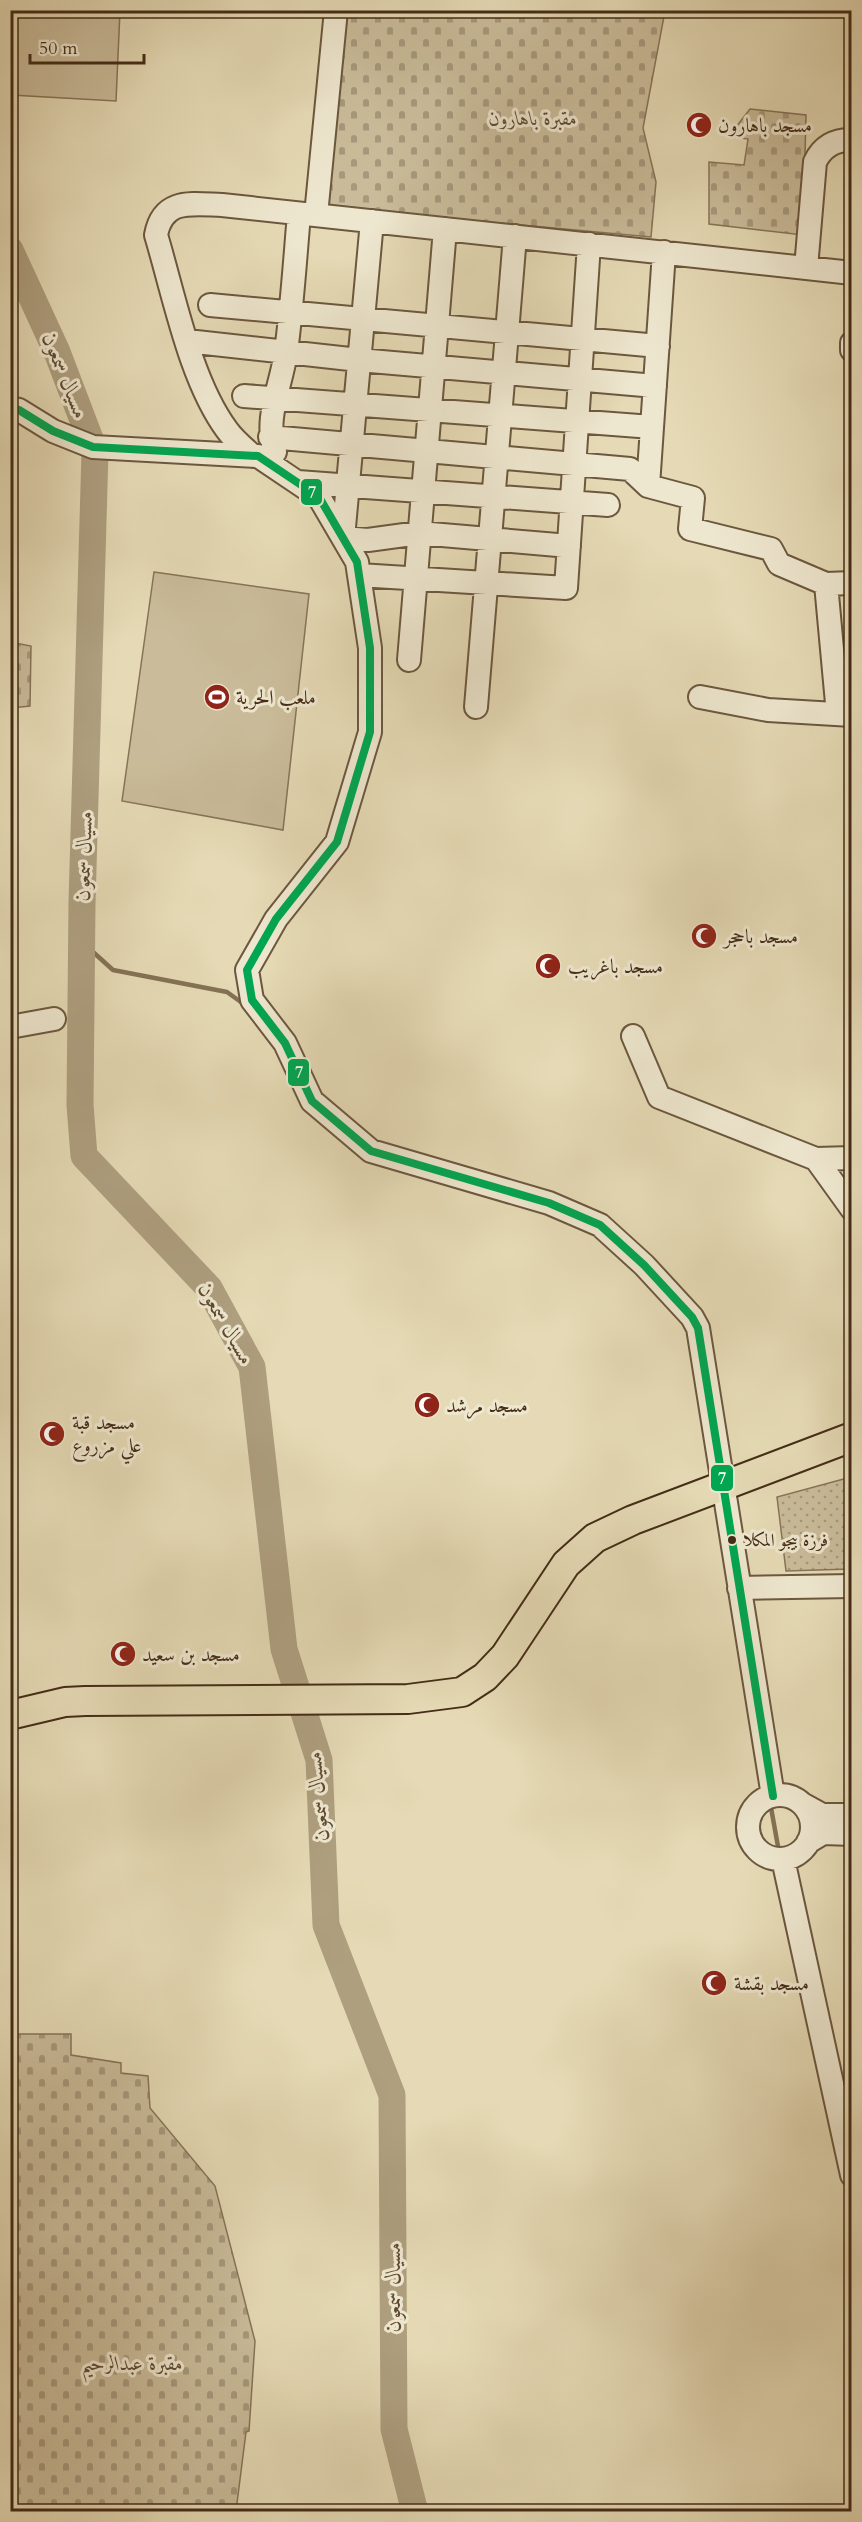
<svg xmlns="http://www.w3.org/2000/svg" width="862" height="2522" viewBox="0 0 862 2522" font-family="Cardo,Amiri,serif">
	<defs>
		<pattern id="cemetery-stones" width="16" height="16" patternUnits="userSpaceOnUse" patternTransform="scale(1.5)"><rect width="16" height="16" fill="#cabc9a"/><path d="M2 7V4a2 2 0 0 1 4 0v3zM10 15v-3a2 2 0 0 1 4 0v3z" fill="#a6997d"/></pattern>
		<pattern id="park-dots" width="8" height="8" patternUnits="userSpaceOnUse" patternTransform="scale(1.5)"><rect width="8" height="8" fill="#cabc9a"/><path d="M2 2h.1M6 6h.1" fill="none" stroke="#a6997d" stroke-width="1.8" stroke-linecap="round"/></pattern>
	</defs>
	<rect width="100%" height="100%" fill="#e5dab5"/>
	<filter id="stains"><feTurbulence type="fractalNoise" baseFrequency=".00333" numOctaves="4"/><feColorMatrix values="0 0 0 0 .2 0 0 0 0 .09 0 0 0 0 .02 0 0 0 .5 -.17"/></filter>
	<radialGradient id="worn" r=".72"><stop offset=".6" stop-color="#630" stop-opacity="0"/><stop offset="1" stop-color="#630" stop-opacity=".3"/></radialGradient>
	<!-- cemetery -->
	<path fill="url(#cemetery-stones)" stroke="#877458" stroke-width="1.5" d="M 348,11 L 665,11 L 643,128 L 656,182 L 651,237 L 327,207 Z
		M 750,109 L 806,115 L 803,235 L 709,224 L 709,162 L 744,165 L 748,139 L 729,136 Z
		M 10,642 L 31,646 L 30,706 L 11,708 Z
		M 11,2034 L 71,2034 L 71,2055 L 121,2063 L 121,2073 L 148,2076 L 150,2108 L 215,2186 L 255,2341 L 249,2431 L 246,2432 L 236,2511 L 11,2511 Z"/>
	<!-- park -->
	<path fill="url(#park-dots)" stroke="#877458" stroke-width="1.5" d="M 851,1477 L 851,1569 L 786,1571 L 777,1497 Z"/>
	<!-- pitch -->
	<path fill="#cabc9a" stroke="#877458" stroke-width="1.5" d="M 10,11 L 120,11 L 116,101 L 11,95 Z
		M 154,572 L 309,594 L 283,830 L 122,801 Z"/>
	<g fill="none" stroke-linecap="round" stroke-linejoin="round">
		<!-- stream -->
		<path stroke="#847155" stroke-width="4.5" d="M 82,942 L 113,970 L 227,992 L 245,1005
			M 770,1802 L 779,1852
			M 847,2181 L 852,2203"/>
		<!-- river -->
		<path stroke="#ae9f7f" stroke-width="27" d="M 10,250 L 57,352 L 95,452 L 82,903 L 80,1105 L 84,1156 L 209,1288 L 252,1367 L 284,1649 L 319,1760 L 326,1925 L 392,2095 L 394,2429 L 415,2512"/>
		<!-- minor casing -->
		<g stroke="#6c583e" stroke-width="26">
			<path id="minor" d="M 316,215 L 336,10
				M 372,221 L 343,538 L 368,540 L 419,533 L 569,546
				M 806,268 L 815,162 C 822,147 835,139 852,140
				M 210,305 L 658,346
				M 187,341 L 359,360 L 655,386
				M 852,343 L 852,350
				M 244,396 L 652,427
				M 10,408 L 19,410 L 53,431 L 93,447 L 258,456 L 319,497 L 357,562 L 370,648 L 370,732 L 337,842 L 276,919 L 247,970 L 252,1000 L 285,1043 L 312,1101 L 371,1151 L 549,1203 L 600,1225 L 644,1265 L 692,1317 L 698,1328 L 773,1796
				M 270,437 L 630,469 L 648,486 L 693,498 L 690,529 L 771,549 L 779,564 L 826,584
				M 275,452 C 264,418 281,387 286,352 C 292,307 295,260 299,214
				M 253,456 C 244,448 234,440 227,430 C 190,380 174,295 156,235 C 163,198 191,204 222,205 L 852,273
				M 298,482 L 608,505
				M 648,486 L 664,252
				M 359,575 L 566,588 L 589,244
				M 409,660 L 445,229
				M 700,697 L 768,710 L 852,715
				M 476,707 L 515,236
				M 838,714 L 826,584 L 852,583
				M 10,1027 L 54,1019
				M 633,1036 L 659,1097 L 816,1159 L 852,1209
				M 816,1159 L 852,1158
				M 739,1588 L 852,1586
				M748 1827a32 32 0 1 1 64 0a32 32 0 1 1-64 0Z
				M 802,1804 L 822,1815 L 852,1815
				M 808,1842 L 823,1833 L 852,1834
				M 783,1859 L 852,2175"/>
		</g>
		<!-- major casing -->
		<g stroke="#442c17" stroke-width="32">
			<path id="major" d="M 10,1715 L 65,1702 L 85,1701 L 408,1699 L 462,1692 L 485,1677 L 505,1656 L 566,1564 L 595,1538 L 633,1520 L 852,1437"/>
		</g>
		<!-- minor -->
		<use href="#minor" stroke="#eee7cf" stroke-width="22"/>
		<!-- major -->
		<use href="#major" stroke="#e5dab5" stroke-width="28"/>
		<!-- bus-1 casing -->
		<g stroke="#eee7cf" stroke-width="12">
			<path id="bus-1" d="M 10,408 L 19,410 L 53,431 L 93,447 L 258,456 L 319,497 L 357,562 L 370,648 L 370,732 L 337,842 L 276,919 L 247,970 L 252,1000 L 285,1043 L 312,1101 L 371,1151 L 549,1203 L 600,1225 L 644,1265 L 692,1317 L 698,1328 L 773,1796"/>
		</g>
		<!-- bus-1 -->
		<use href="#bus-1" stroke="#00a651" stroke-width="8"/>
	</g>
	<!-- icons -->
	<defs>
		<g id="mosque-disc" transform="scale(1.35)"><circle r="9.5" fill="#8f2418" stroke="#eee7cf"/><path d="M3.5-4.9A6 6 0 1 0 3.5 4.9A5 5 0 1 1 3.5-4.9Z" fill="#fff"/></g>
		<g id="stadium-disc" transform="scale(1.35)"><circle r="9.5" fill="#8f2418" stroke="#eee7cf"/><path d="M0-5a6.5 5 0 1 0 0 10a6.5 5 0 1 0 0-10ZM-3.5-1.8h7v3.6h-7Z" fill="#fff"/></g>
	</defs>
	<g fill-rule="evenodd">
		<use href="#mosque-disc" x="699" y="125"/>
		<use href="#stadium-disc" x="217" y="697"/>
		<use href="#mosque-disc" x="704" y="936"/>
		<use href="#mosque-disc" x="548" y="966"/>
		<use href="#mosque-disc" x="427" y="1405"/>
		<use href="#mosque-disc" x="52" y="1434"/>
		<use href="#mosque-disc" x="123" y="1654"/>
		<use href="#mosque-disc" x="714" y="1983"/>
	</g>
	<!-- markers -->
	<circle fill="#442c17" stroke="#eee7cf" stroke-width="2" cx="732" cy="1540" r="5"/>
	<g text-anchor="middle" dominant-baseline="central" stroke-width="6" stroke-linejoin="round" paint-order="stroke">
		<!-- bus labels -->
		<g font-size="18" fill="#442c17" stroke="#eee7cf" text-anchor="start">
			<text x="743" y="1540">فرزة بيجو المكلا</text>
		</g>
		<!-- park labels -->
		<g font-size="20" font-style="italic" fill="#5f4931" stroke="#eee7cf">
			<text x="533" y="118">مقبرة باهارون</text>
			<text x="132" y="2363">مقبرة عبدالرحيم</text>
		</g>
		<!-- poi labels -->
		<g font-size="20" fill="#442c17" stroke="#eee7cf" text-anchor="start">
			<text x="718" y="125">مسجد باهارون</text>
			<text x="236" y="697">ملعب الحرية</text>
			<text x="724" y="936">مسجد باحجر</text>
			<text x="568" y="966">مسجد باغريب</text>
			<text x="446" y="1405">مسجد مرشد</text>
			<text x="72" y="1422">مسجد قبة<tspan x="72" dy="23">علي مزروع</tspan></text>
			<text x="142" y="1654">مسجد بن سعيد</text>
			<text x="734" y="1983">مسجد بقشة</text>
		</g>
		<!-- water labels -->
		<g font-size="21" font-style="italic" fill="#5e4931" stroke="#eee7cf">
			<text transform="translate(65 376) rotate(68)">مسيال سمعون</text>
			<text transform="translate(84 856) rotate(-88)">مسيال سمعون</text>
			<text transform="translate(226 1324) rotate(60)">مسيال سمعون</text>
			<text transform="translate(318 1796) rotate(-95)">مسيال سمعون</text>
			<text transform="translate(393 2287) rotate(-90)">مسيال سمعون</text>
		</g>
	</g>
	<g stroke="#eee7cf" stroke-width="2">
		<rect x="300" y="478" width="23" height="28" rx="6" fill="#00a651"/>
		<rect x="287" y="1058" width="23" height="29" rx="6" fill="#00a651"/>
		<rect x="710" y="1464" width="24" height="28" rx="6" fill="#00a651"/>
	</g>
	<g font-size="16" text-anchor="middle" font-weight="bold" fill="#fff">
		<text x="312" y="498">7</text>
		<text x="299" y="1078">7</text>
		<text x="722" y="1484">7</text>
	</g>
	<!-- margin -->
	<rect width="862" height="2522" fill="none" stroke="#e5dab5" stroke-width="36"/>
	<rect x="12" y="12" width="838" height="2498" fill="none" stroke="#442c17" stroke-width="3"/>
	<rect x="18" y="18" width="826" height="2486" fill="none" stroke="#442c17" stroke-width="1.5"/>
	<!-- scale -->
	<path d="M30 54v9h114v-9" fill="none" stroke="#442c17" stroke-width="3"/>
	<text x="39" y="54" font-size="18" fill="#442c17" stroke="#eee7cf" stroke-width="4.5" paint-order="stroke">50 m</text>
	<rect width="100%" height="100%" filter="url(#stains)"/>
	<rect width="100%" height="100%" fill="url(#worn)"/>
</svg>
